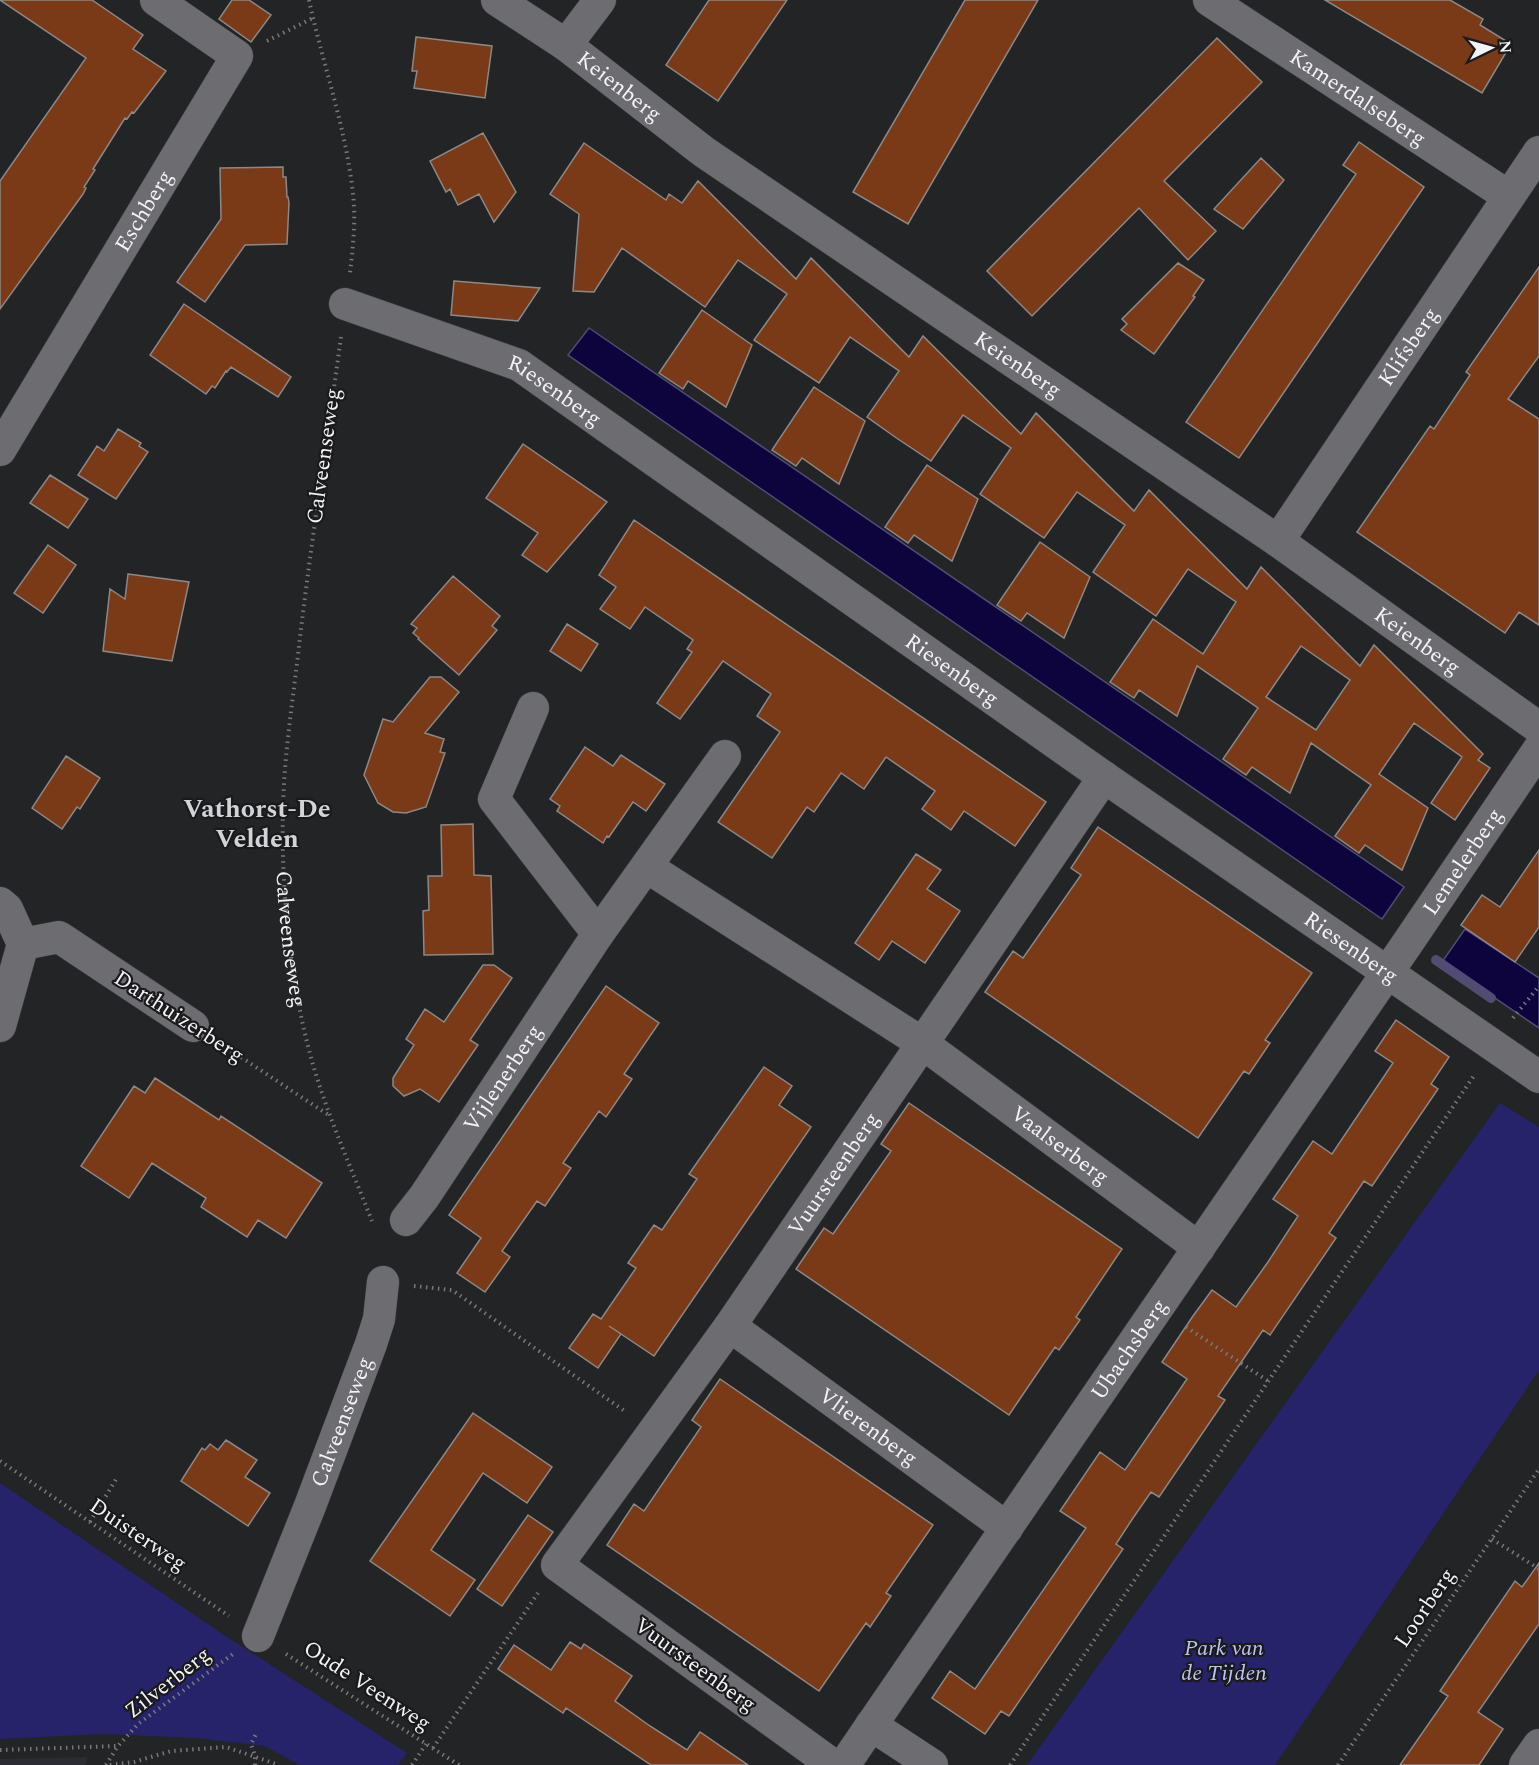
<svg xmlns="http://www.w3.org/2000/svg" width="1539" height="1765" viewBox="0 0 1539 1765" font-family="Spectral,serif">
	<rect width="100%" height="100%" fill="#232426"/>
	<!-- built -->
	<path fill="#2b2c34" d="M 88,1757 L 85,1765 L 0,1765 L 0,1759 Z"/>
	<!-- green -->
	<path fill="#26236a" d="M 1500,1103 L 1539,1127 L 1539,1370 L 1275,1765 L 1027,1765 Z
		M 0,1483 L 224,1635 L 407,1753 L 398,1765 L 300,1765 L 264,1746 L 197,1738 L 102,1734 L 0,1739 Z"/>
	<!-- water -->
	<path fill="#0d043d" stroke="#524c74" stroke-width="1.5" d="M 589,328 L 1404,887 L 1382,919 L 568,355 Z
		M 1465,929 L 1539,978 L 1539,1028 L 1442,962 Z"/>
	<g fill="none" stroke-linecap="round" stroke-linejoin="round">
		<!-- stream -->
		<path stroke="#524c74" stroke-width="10" d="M 1436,960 L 1491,998"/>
	</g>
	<!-- building -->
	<path fill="#7a3a17" stroke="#8c8887" stroke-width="1.5" fill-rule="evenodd" d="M 0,0 L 92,0 L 143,35 L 133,49 L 166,71 L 134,113 L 132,112 L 127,119 L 125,118 L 93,169 L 95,170 L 84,187 L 86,188 L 83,194 L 0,309 L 0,181 L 86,58 Z
		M 232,0 L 249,0 L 271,15 L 251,42 L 219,19 Z
		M 709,0 L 787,0 L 718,101 L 666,65 Z
		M 965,0 L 1038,0 L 908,224 L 853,192 Z
		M 1325,0 L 1450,0 L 1483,19 L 1480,25 L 1511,44 L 1482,93 Z
		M 416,37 L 492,46 L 485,98 L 414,88 L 417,71 L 412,71 Z
		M 1217,38 L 1262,82 L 1164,181 L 1216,231 L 1188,260 L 1139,208 L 1032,316 L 987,271 Z
		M 483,133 L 516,192 L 494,222 L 479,194 L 458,205 L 450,189 L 446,192 L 430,161 Z
		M 1359,142 L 1424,187 L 1239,458 L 1186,422 L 1356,174 L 1343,165 Z
		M 584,143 L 666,200 L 669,194 L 682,203 L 698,181 L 796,279 L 811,258 L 909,357 L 923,336 L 1021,434 L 1036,413 L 1134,511 L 1149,490 L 1247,589 L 1261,567 L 1360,666 L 1374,645 L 1483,754 L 1478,760 L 1490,768 L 1455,820 L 1431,803 L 1462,757 L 1414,723 L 1379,774 L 1428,808 L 1402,870 L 1365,845 L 1359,853 L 1335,836 L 1371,785 L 1311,743 L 1290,793 L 1252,767 L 1246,775 L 1223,759 L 1258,708 L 1197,666 L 1177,716 L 1139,690 L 1134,698 L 1110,682 L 1153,619 L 1203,654 L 1236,602 L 1188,569 L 1156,616 L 1093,572 L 1125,525 L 1077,492 L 1044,538 L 980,494 L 1011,448 L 963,415 L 931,461 L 895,437 L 867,417 L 899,371 L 850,337 L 819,383 L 754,340 L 787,294 L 738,260 L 705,307 L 622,248 L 594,292 L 573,291 L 579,214 L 550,194 ZM 1301,646 L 1350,680 L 1316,730 L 1266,697 Z
		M 1261,158 L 1284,180 L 1243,229 L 1214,209 Z
		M 283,167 L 283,177 L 286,177 L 287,197 L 288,197 L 289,203 L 287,244 L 245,245 L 205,302 L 177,282 L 221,219 L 220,168 Z
		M 1178,263 L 1204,280 L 1193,296 L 1195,297 L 1154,354 L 1121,330 L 1127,324 L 1122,319 Z
		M 1539,267 L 1539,356 L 1508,399 L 1539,419 L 1539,625 L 1519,612 L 1505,633 L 1357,532 L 1430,426 L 1434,429 L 1470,375 L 1466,372 Z
		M 454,281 L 540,288 L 518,321 L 451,315 Z
		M 184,304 L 291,377 L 278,397 L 231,367 L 227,372 L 226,371 L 215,388 L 212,386 L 206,394 L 150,355 Z
		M 702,310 L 752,345 L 726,407 L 688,381 L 683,389 L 659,373 Z
		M 814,387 L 865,421 L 839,484 L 802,458 L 796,466 L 772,450 Z
		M 118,429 L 141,443 L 139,446 L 148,452 L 116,499 L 78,475 L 97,446 L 104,451 Z
		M 523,444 L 607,502 L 547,572 L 522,555 L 538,533 L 486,498 Z
		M 927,465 L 978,499 L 952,561 L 914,535 L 908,543 L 885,527 Z
		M 50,475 L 88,499 L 68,528 L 30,503 Z
		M 634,520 L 1046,802 L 1015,846 L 964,811 L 951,830 L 922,809 L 935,791 L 886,757 L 864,789 L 841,773 L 814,812 L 807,807 L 772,858 L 718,822 L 780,732 L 757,716 L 771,694 L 723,661 L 680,719 L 657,703 L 692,652 L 687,649 L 693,640 L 645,607 L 630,629 L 600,609 L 616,587 L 599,575 Z
		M 1040,542 L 1090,577 L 1064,638 L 1027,613 L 1021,621 L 997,605 Z
		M 48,545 L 76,565 L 43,613 L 14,593 Z
		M 128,574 L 189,582 L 172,661 L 103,651 L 110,589 L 125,599 Z
		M 453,576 L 500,616 L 492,626 L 497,630 L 459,675 L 418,639 L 419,638 L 413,633 L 417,628 L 411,624 Z
		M 567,624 L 598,644 L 581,671 L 550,651 Z
		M 430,677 L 441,677 L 459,692 L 425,733 L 444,739 L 440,752 L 445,753 L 426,807 L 406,813 L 393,812 L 378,803 L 364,775 L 383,719 L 393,722 Z
		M 585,747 L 613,766 L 621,755 L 665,784 L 646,811 L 633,802 L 609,837 L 607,836 L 603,843 L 557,811 L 560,806 L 550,799 Z
		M 66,756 L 100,778 L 80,809 L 77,807 L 62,829 L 32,808 Z
		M 473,824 L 474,875 L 491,876 L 493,954 L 424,955 L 423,911 L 429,910 L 428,876 L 442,876 L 441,825 Z
		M 1098,827 L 1312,973 L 1265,1040 L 1270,1043 L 1249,1074 L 1244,1071 L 1198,1138 L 985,992 L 1013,951 L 1023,958 L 1081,875 L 1071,868 Z
		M 1539,850 L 1539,927 L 1515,962 L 1461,925 L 1482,895 L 1500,907 Z
		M 916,854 L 941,870 L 927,889 L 960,911 L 925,963 L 892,941 L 879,960 L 855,943 Z
		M 483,965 L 494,965 L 512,978 L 470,1040 L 478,1045 L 439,1102 L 420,1089 L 404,1096 L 393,1086 L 393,1078 L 414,1045 L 406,1039 L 425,1009 L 444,1022 Z
		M 606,986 L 659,1023 L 624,1074 L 632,1079 L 606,1117 L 599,1111 L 563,1163 L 571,1168 L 545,1206 L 537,1201 L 502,1251 L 510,1257 L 485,1292 L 457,1273 L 481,1238 L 449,1215 Z
		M 1396,1020 L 1449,1057 L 1431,1084 L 1438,1089 L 1372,1186 L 1364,1181 L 1329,1233 L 1336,1238 L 1270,1335 L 1263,1330 L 1242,1361 L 1218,1396 L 1225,1400 L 1159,1497 L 1151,1492 L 1133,1518 L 1116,1544 L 1123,1549 L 1009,1716 L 1001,1711 L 985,1734 L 932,1698 L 950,1671 L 975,1689 L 1086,1528 L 1060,1511 L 1100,1452 L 1125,1470 L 1187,1379 L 1162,1362 L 1193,1316 L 1212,1290 L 1236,1307 L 1268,1262 L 1298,1216 L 1273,1199 L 1313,1141 L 1332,1154 L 1393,1063 L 1375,1051 Z
		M 764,1067 L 792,1086 L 779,1105 L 811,1127 L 654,1356 L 609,1326 L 621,1334 L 598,1368 L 569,1348 L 593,1314 L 601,1319 L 636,1268 L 628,1263 L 654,1225 L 662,1230 L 697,1179 L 689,1174 Z
		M 155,1078 L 219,1120 L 221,1116 L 322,1183 L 286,1238 L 258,1220 L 247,1237 L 201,1207 L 206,1198 L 152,1163 L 129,1198 L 81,1166 L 134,1086 L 145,1093 Z
		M 909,1103 L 1122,1249 L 1076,1317 L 1080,1320 L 1059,1350 L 1055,1347 L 1009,1415 L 796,1269 L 824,1228 L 833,1234 L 891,1151 L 881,1144 Z
		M 720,1379 L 933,1525 L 886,1593 L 891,1596 L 870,1627 L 866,1623 L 819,1691 L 607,1545 L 634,1504 L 644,1511 L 701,1427 L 692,1420 Z
		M 473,1413 L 552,1467 L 527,1503 L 483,1473 L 431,1550 L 475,1580 L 450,1616 L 370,1561 Z
		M 226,1440 L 257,1460 L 245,1477 L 270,1493 L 248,1526 L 181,1481 L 202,1448 L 205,1450 L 210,1444 L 218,1450 Z
		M 528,1515 L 553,1532 L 502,1606 L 477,1589 Z
		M 1539,1563 L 1539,1624 L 1478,1712 L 1503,1729 L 1479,1765 L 1400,1765 L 1448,1696 L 1440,1691 L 1515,1581 L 1522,1587 Z
		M 570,1642 L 581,1649 L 584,1644 L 632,1676 L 615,1701 L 650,1726 L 687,1750 L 700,1732 L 748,1765 L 651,1765 L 566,1708 L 563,1713 L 498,1669 L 514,1645 L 551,1670 Z"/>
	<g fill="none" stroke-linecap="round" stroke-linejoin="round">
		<!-- minor casing -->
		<g stroke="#3f4042" stroke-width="33">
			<g id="minor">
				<path id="s2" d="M 497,0 L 566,45 L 704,152 L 1278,541 L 1539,728"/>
				<path id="s3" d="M 1209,0 L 1508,196"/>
				<path d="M 566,45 L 600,0"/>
				<path id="s4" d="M 345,304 L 519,365 L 1104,777 L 1539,1077"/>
				<path id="s5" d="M 0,450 L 237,56 L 156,0"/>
				<path id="s6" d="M 1278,541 L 1539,152"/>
				<path d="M 533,708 L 494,799 L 598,934"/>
				<path id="s7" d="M 647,867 L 922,1043 L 1199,1248"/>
				<path d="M 0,903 L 7,909 L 23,944 L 0,1026"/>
				<path d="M 23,944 L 59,937 L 193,1026"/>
				<path id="s8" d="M 406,1220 L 424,1197 L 598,934 L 725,756"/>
				<path id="s9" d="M 730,1326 L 1007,1528"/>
				<path id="s10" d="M 258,1636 L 310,1506 L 371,1344 L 379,1319 L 383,1282"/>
				<path d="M 871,1725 L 932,1765"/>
				<path id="s11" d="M 833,1765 L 557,1565 L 730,1326 L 1104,777"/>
				<path id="s12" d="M 844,1765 L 1409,941 L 1539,749"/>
				<path d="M 1525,1765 L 1539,1745"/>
			</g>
		</g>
		<!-- path -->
		<g stroke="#78797b" stroke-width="4" stroke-dasharray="1.5 4.5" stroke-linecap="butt">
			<path d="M 309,0 C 323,65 346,128 353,194 C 356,220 353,247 350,273"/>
			<path d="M 267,41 L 313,18"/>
			<path id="s1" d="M 341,337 C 327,440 311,543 299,646 C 293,700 284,755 283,809 C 281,883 289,970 307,1042 C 322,1104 349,1162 372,1221"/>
			<path d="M 1513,1018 L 1539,986"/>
			<path d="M 221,1044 L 330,1116"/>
			<path d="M 414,1286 L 452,1290 L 626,1412"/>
			<path d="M 1186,1327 L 1268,1381"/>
			<path d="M 0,1461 L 229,1616"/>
			<path d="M 90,1522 L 118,1476"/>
			<path d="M 1492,1539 L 1539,1569"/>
			<path d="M 286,1654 L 459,1765"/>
			<path d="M 433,1748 L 538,1593"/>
			<path d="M 0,1750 L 117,1746"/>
			<path d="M 106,1765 L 118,1746 L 138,1724 L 233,1654"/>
			<path d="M 110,1765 L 134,1762 L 171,1751 L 226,1747 L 279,1765"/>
			<path d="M 255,1765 L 255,1756 L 251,1744 L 256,1734"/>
			<path d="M 412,1765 L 426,1744"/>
			<path d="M 1010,1765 L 1475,1074"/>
			<path d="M 1338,1765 L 1539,1469"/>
		</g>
		<!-- minor -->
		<use href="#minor" stroke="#6d6d71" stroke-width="32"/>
	</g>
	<g text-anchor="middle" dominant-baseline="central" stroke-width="4.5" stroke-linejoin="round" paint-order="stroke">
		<!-- street labels -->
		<g font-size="22" fill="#f2f3f5" stroke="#1a1a1d">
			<text stroke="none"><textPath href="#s2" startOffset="150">Keienberg</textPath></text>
			<text stroke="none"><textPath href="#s3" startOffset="178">Kamerdalseberg</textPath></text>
			<text stroke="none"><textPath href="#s5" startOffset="279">Eschberg</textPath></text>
			<text stroke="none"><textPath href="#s6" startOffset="234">Klifsberg</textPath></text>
			<text stroke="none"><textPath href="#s2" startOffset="636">Keienberg</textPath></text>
			<text stroke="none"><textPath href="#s4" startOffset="228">Riesenberg</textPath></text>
			<text transform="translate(324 456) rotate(-82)">Calveenseweg</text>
			<text stroke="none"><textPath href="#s2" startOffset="1122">Keienberg</textPath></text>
			<text stroke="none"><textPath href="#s4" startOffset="714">Riesenberg</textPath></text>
			<text stroke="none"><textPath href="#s12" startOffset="1095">Lemelerberg</textPath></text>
			<text stroke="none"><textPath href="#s1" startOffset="606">Calveenseweg</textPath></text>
			<text stroke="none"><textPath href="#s4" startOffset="1200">Riesenberg</textPath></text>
			<text transform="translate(179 1017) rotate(33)">Darthuizerberg</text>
			<text stroke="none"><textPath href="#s8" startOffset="172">Vijlenerberg</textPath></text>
			<text stroke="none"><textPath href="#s7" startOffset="498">Vaalserberg</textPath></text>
			<text stroke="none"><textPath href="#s11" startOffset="820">Vuursteenberg</textPath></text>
			<text stroke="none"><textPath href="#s12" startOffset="504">Ubachsberg</textPath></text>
			<text stroke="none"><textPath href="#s10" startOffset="230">Calveenseweg</textPath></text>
			<text stroke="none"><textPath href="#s9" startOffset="171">Vlierenberg</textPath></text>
			<text transform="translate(138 1535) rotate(34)">Duisterweg</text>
			<text transform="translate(1425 1608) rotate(-56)">Loorberg</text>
			<text transform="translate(695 1665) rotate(36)">Vuursteenberg</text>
			<text transform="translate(168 1683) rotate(-38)">Zilverberg</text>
			<text transform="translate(367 1686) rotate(33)">Oude Veenweg</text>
		</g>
		<!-- park labels -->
		<g font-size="22" font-style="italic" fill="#bec4f1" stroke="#1a1a1d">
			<text x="1224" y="1648">Park van<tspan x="1224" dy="25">de Tijden</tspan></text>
		</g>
		<!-- quarter labels -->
		<g font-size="26" font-weight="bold" fill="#d2d3d6" stroke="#1a1a1d">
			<text x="257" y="809">Vathorst-De<tspan x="257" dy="30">Velden</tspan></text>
		</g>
	</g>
	<!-- north arrow -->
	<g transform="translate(1491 48) rotate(85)" stroke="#1a1a1d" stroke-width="4.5" paint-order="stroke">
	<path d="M0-4.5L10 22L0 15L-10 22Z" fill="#f2f3f5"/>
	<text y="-9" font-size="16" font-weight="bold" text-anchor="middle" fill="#f2f3f5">N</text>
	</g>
</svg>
